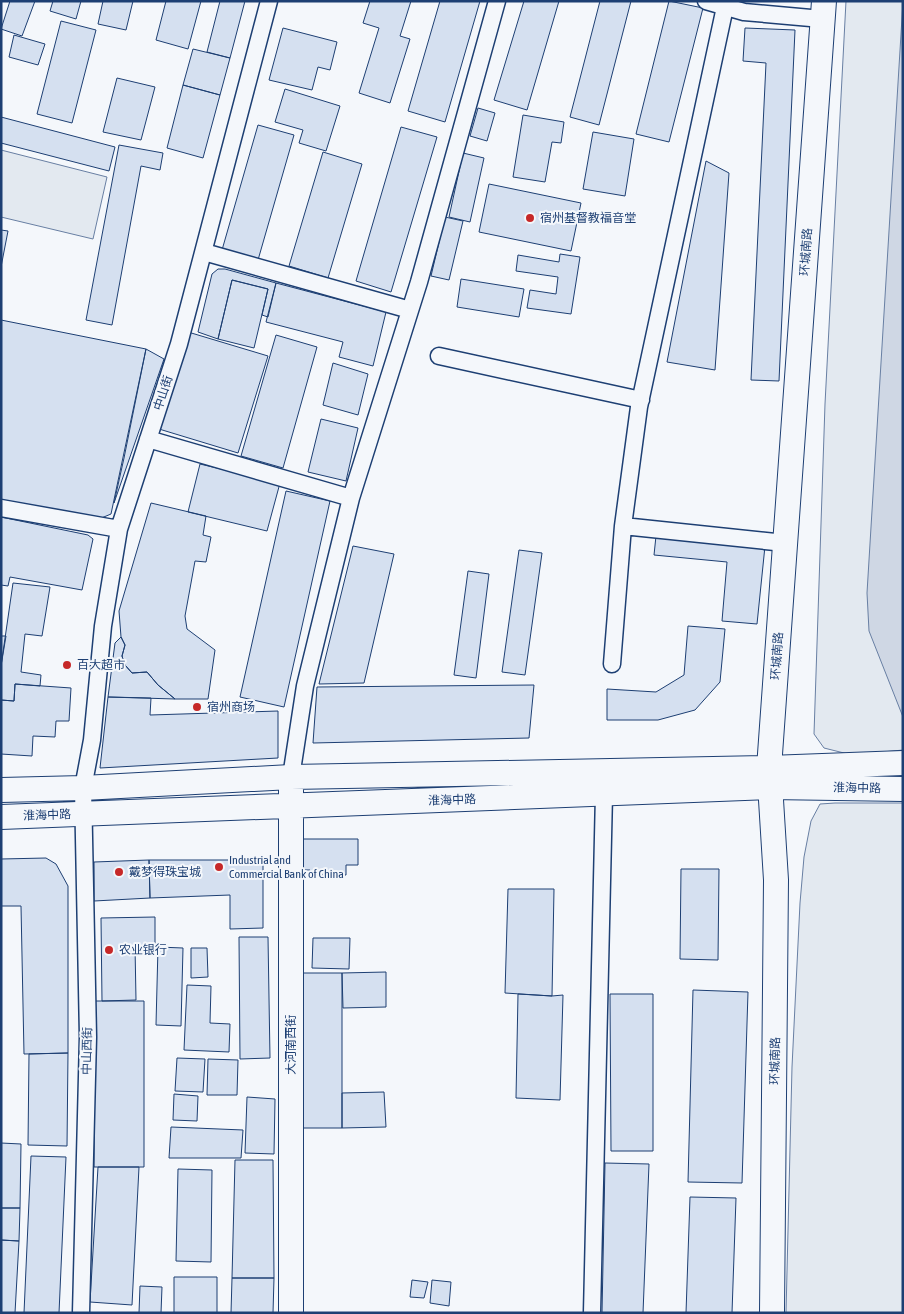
<svg xmlns="http://www.w3.org/2000/svg" width="904" height="1314" viewBox="0 0 904 1314" font-family="'Asap Condensed','Noto Sans SC',sans-serif">
	<rect width="100%" height="100%" fill="#f4f7fb"/>
	<!-- green -->
	<path fill="#e3e9f0" stroke="#687fa3" d="M 846,1 L 903,1 L 903,750 L 852,755 L 824,748 L 814,734 L 825,404 Z
		M 1,150 L 107,177 L 93,239 L 1,217 Z
		M 835,803 L 903,803 L 903,1313 L 786,1313 L 792,1067 L 800,903 L 804,857 L 811,821 L 820,804 Z"/>
	<!-- water -->
	<path fill="#cfd7e4" stroke="#687fa3" d="M 903,1 L 903,717 L 869,631 L 867,593 Z"/>
	<!-- building -->
	<path fill="#d5e0f0" stroke="#1d3f73" d="M 10,1 L 35,1 L 22,36 L 1,29 Z
		M 53,1 L 81,1 L 76,19 L 50,11 Z
		M 103,1 L 133,1 L 126,30 L 98,24 Z
		M 166,1 L 201,1 L 188,49 L 156,40 Z
		M 220,1 L 245,1 L 230,58 L 207,52 Z
		M 370,1 L 411,1 L 400,36 L 410,39 L 390,103 L 359,93 L 379,28 L 363,23 Z
		M 440,1 L 480,1 L 445,122 L 408,111 Z
		M 524,1 L 559,1 L 527,110 L 494,100 Z
		M 600,1 L 631,1 L 599,125 L 570,117 Z
		M 669,1 L 703,8 L 669,142 L 636,134 Z
		M 61,21 L 96,30 L 72,123 L 37,114 Z
		M 283,28 L 337,42 L 330,70 L 318,67 L 312,90 L 269,80 Z
		M 745,28 L 795,30 L 779,381 L 751,380 L 766,63 L 743,61 Z
		M 14,35 L 45,44 L 38,65 L 9,57 Z
		M 193,49 L 230,58 L 220,95 L 183,85 Z
		M 117,78 L 155,87 L 141,140 L 103,132 Z
		M 183,85 L 220,95 L 203,158 L 167,148 Z
		M 285,89 L 340,106 L 326,151 L 299,143 L 303,130 L 275,122 Z
		M 478,108 L 495,113 L 487,141 L 470,136 Z
		M 523,115 L 564,122 L 561,143 L 552,142 L 545,182 L 513,177 Z
		M 1,117 L 115,147 L 109,171 L 1,143 Z
		M 258,125 L 294,135 L 258,260 L 222,250 Z
		M 401,127 L 437,137 L 391,292 L 356,281 Z
		M 593,132 L 634,139 L 625,196 L 583,189 Z
		M 119,145 L 163,153 L 160,170 L 141,166 L 112,325 L 86,320 Z
		M 323,152 L 362,164 L 328,278 L 289,266 Z
		M 463,153 L 484,158 L 470,222 L 449,217 Z
		M 706,161 L 729,173 L 715,370 L 667,362 Z
		M 489,184 L 581,203 L 571,251 L 479,232 Z
		M 445,217 L 463,221 L 449,280 L 431,276 Z
		M 1,230 L 8,231 L 1,267 Z
		M 560,254 L 580,257 L 571,314 L 527,308 L 530,290 L 556,294 L 558,277 L 516,271 L 518,255 L 559,262 Z
		M 218,269 L 225,269 L 276,283 L 268,317 L 262,315 L 268,289 L 232,280 L 218,339 L 198,332 L 212,274 Z
		M 461,279 L 524,289 L 519,317 L 457,307 Z
		M 232,280 L 268,289 L 254,348 L 218,339 Z
		M 276,283 L 386,312 L 373,366 L 339,357 L 343,342 L 266,322 Z
		M 1,320 L 146,349 L 111,514 L 99,519 L 1,501 Z
		M 188,332 L 268,356 L 238,453 L 159,429 Z
		M 276,335 L 317,347 L 283,468 L 241,456 Z
		M 146,349 L 164,359 L 114,503 L 124,458 Z
		M 333,363 L 368,374 L 358,415 L 323,405 Z
		M 321,419 L 358,428 L 346,481 L 308,472 Z
		M 200,464 L 280,483 L 267,531 L 188,512 Z
		M 286,491 L 330,501 L 284,707 L 240,697 Z
		M 151,503 L 206,516 L 203,535 L 211,537 L 206,562 L 195,561 L 185,616 L 187,629 L 215,650 L 208,699 L 175,699 L 158,685 L 147,672 L 132,673 L 125,665 L 122,656 L 125,645 L 121,637 L 119,611 Z
		M 1,517 L 88,535 L 93,539 L 82,590 L 10,577 L 8,586 L 1,585 Z
		M 656,536 L 765,546 L 757,624 L 722,621 L 727,562 L 654,555 Z
		M 353,546 L 394,554 L 364,683 L 319,684 Z
		M 519,550 L 542,553 L 525,675 L 502,672 Z
		M 468,571 L 489,574 L 476,678 L 454,675 Z
		M 13,583 L 50,587 L 42,636 L 25,634 L 21,672 L 41,675 L 40,686 L 15,684 L 14,701 L 1,700 L 1,666 Z
		M 688,626 L 725,629 L 720,682 L 695,710 L 658,720 L 607,720 L 607,689 L 656,692 L 684,675 Z
		M 1,636 L 6,636 L 1,666 Z
		M 121,637 L 125,645 L 122,656 L 125,665 L 132,673 L 147,672 L 158,685 L 175,699 L 108,697 L 115,643 Z
		M 15,684 L 71,688 L 69,721 L 56,721 L 55,737 L 33,736 L 32,756 L 1,754 L 1,700 L 14,701 Z
		M 534,685 L 529,738 L 313,743 L 317,687 Z
		M 108,697 L 151,698 L 150,715 L 278,711 L 278,758 L 100,768 Z
		M 303,839 L 358,839 L 358,865 L 346,865 L 346,875 L 310,875 L 310,870 L 303,870 Z
		M 46,858 L 56,864 L 68,886 L 68,1053 L 24,1054 L 21,906 L 1,906 L 1,859 Z
		M 149,860 L 263,860 L 263,928 L 230,929 L 230,895 L 150,898 Z
		M 149,860 L 150,898 L 94,901 L 94,862 Z
		M 681,869 L 719,869 L 718,960 L 680,959 Z
		M 508,889 L 554,889 L 552,996 L 505,993 Z
		M 155,917 L 155,945 L 135,946 L 136,1000 L 102,1001 L 101,918 Z
		M 239,937 L 268,937 L 270,1058 L 240,1059 Z
		M 313,938 L 350,938 L 349,969 L 312,968 Z
		M 158,947 L 183,948 L 181,1026 L 156,1025 Z
		M 191,948 L 207,948 L 208,977 L 191,978 Z
		M 386,972 L 386,1007 L 343,1008 L 342,973 Z
		M 301,973 L 342,973 L 342,1128 L 301,1128 Z
		M 187,985 L 211,986 L 210,1023 L 230,1024 L 229,1052 L 184,1050 Z
		M 693,990 L 748,992 L 742,1183 L 688,1182 Z
		M 518,994 L 552,996 L 563,995 L 560,1100 L 516,1098 Z
		M 610,994 L 653,994 L 653,1151 L 611,1151 Z
		M 95,1001 L 144,1001 L 144,1167 L 94,1167 Z
		M 68,1053 L 67,1146 L 28,1145 L 29,1054 Z
		M 177,1058 L 205,1059 L 203,1092 L 175,1091 Z
		M 208,1059 L 238,1060 L 237,1095 L 207,1095 Z
		M 384,1092 L 386,1127 L 342,1128 L 342,1093 Z
		M 174,1094 L 198,1096 L 197,1121 L 173,1120 Z
		M 247,1097 L 275,1099 L 274,1154 L 245,1153 Z
		M 171,1127 L 243,1130 L 241,1158 L 169,1158 Z
		M 1,1143 L 21,1144 L 20,1208 L 1,1208 Z
		M 31,1156 L 66,1157 L 59,1313 L 24,1313 Z
		M 235,1160 L 273,1160 L 274,1278 L 232,1278 Z
		M 605,1163 L 649,1164 L 643,1313 L 602,1313 Z
		M 98,1167 L 139,1167 L 132,1305 L 90,1302 Z
		M 178,1169 L 212,1170 L 211,1262 L 176,1261 Z
		M 690,1197 L 736,1198 L 732,1313 L 686,1313 Z
		M 1,1208 L 20,1208 L 19,1241 L 1,1240 Z
		M 1,1240 L 19,1241 L 15,1313 L 1,1313 Z
		M 174,1277 L 217,1277 L 217,1313 L 174,1313 Z
		M 232,1278 L 274,1278 L 273,1313 L 231,1313 Z
		M 412,1280 L 428,1282 L 424,1298 L 410,1297 Z
		M 432,1280 L 451,1282 L 449,1306 L 430,1303 Z
		M 140,1286 L 162,1287 L 161,1313 L 139,1313 Z"/>
	<g fill="none" stroke-linecap="round" stroke-linejoin="round">
		<!-- street casing -->
		<g stroke="#1d3f73" stroke-width="19">
			<path id="street" d="M 706,1 L 744,12 L 822,19
				M 725,7 L 639,407 L 623,526 L 785,543
				M 204,252 L 410,310
				M 439,356 L 641,400
				M 148,439 L 351,498
				M 1,508 L 119,529
				M 612,664 L 623,526
				M 291,777 L 305,686 L 351,498 L 419,282 L 497,1
				M 81,1313 L 88,1037 L 83,788 L 92,740 L 103,626 L 119,529 L 179,344 L 269,1
				M 592,1313 L 604,794"/>
		</g>
		<!-- secondary casing -->
		<g stroke="#1d3f73" stroke-width="26">
			<path id="secondary" d="M 1,790 L 83,788 L 291,777 L 769,768 L 903,763
				M 291,791 L 291,1313
				M 1,817 L 770,787 L 903,789
				M 772,1313 L 776,880 L 769,768 L 824,1"/>
		</g>
		<!-- street -->
		<use href="#street" stroke="#f4f7fb" stroke-width="16"/>
		<!-- secondary -->
		<use href="#secondary" stroke="#f4f7fb" stroke-width="24"/>
	</g>
	<!-- markers -->
	<g fill="#c62828" stroke="#f4f7fb" stroke-width="2">
		<circle cx="530" cy="218" r="5"/>
		<circle cx="67" cy="665" r="5"/>
		<circle cx="197" cy="707" r="5"/>
		<circle cx="219" cy="867" r="5"/>
		<circle cx="119" cy="872" r="5"/>
		<circle cx="109" cy="950" r="5"/>
	</g>
	<g text-anchor="middle" dominant-baseline="central" stroke-width="4" stroke-linejoin="round" paint-order="stroke">
		<!-- poi labels -->
		<g font-size="12" fill="#1d3f73" stroke="#f4f7fb" text-anchor="start">
			<text x="540" y="218">宿州基督教福音堂</text>
			<text x="77" y="665">百大超市</text>
			<text x="207" y="707">宿州商场</text>
			<text x="229" y="860">Industrial and<tspan x="229" dy="14">Commercial Bank of China</tspan></text>
			<text x="129" y="872">戴梦得珠宝城</text>
			<text x="119" y="950">农业银行</text>
		</g>
		<!-- street labels -->
		<g font-size="12" fill="#1d3f73" stroke="#f4f7fb">
			<text transform="translate(806 252) rotate(-86)">环城南路</text>
			<text transform="translate(163 393) rotate(-72)">中山街</text>
			<text transform="translate(777 656) rotate(-86)">环城南路</text>
			<text transform="translate(857 788) rotate(1)">淮海中路</text>
			<text transform="translate(452 800) rotate(-2)">淮海中路</text>
			<text transform="translate(47 815) rotate(-2)">淮海中路</text>
			<text transform="translate(291 1045) rotate(-90)">大河南西街</text>
			<text transform="translate(87 1051) rotate(-89)">中山西街</text>
			<text transform="translate(775 1061) rotate(-89)">环城南路</text>
		</g>
	</g>
	<!-- border -->
	<rect width="904" height="1314" fill="none" stroke="#1d3f73" stroke-width="5"/>
</svg>
